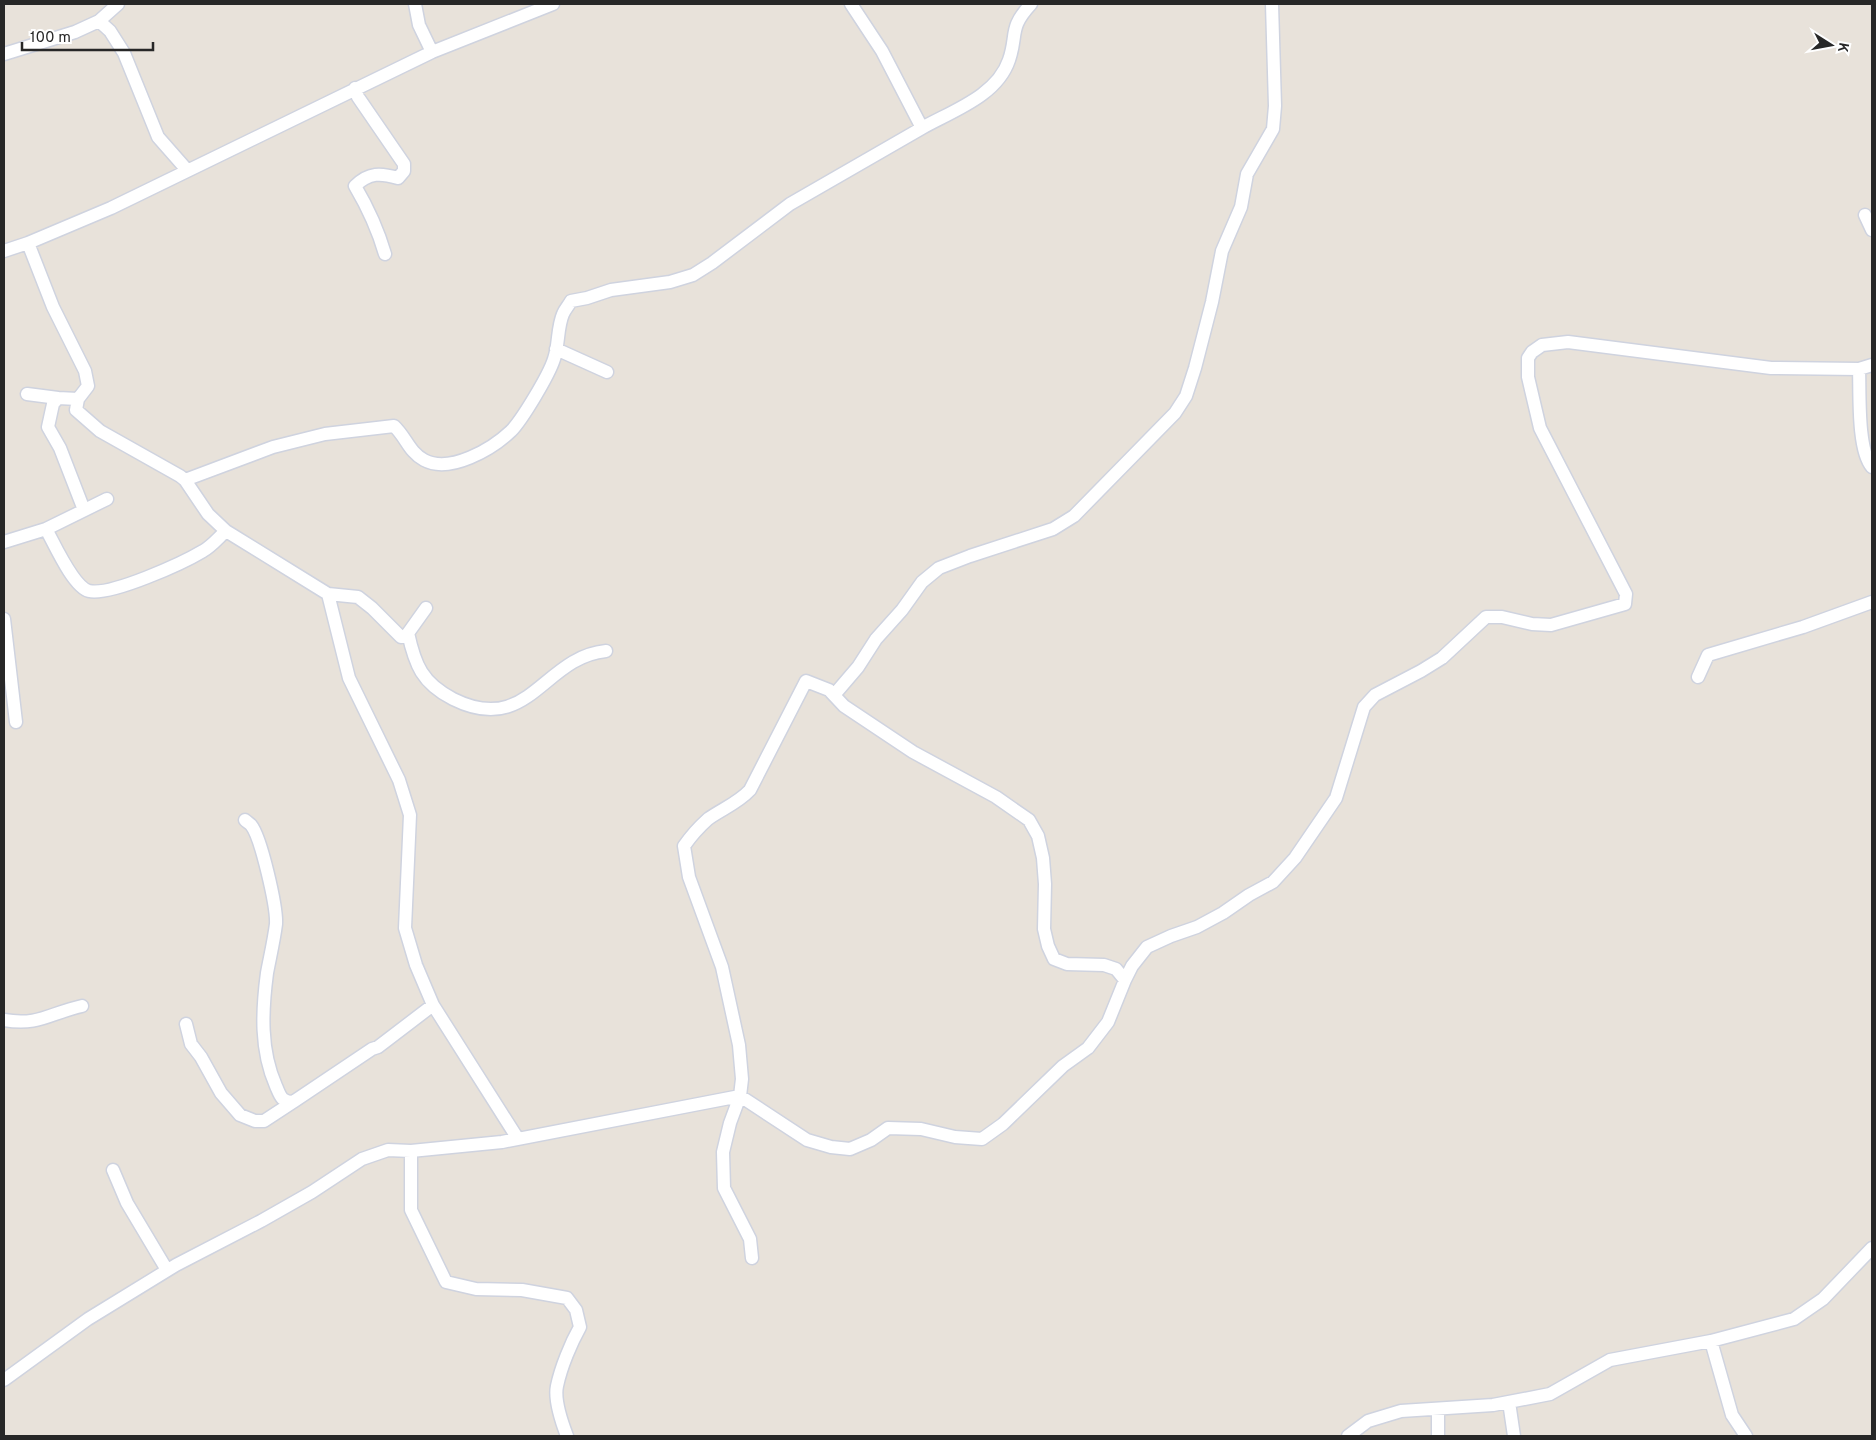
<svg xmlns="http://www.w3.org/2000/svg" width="1876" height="1440" viewBox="0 0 1876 1440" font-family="Overpass,sans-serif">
	<rect width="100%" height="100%" fill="#e8e2da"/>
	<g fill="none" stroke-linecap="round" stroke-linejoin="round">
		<!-- minor casing -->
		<g stroke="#cfd3df" stroke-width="15">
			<path id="minor" d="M 415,4 L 419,25 L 432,52
				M 99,21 L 110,31 L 124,53 L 158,137 L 187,170
				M 4,54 L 75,32 L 99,21 L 118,4
				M 355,88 L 358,97 L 404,164 L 404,171 L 398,178 C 381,173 369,172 355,186 C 368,208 378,230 385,254
				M 922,128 C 952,111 997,96 1009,60 C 1018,34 1008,29 1031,4
				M 1865,215 L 1872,230
				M 28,243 L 53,307 L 85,371 L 88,386 L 78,399 L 76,410 L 100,431 L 180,476 L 185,480 L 208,514 L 226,531 L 328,594 L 358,597 L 372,608 L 401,637 L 406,636 L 426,608
				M 4,251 L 28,243 L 111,208 L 432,52 L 553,4
				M 556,349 L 607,372
				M 1859,369 C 1860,392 1857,450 1872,467
				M 27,394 L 58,398
				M 78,399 L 58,398 L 53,404 L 48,427 L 60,448 L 84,510
				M 185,480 L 273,447 L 325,434 L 394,426 C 406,437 409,452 424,460 C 450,474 492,449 511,431 C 522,420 549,375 554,359 C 559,345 557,328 563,314 C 565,309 569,305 571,301 L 587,298 L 611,290 L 670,282 L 693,275 L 712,263 L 790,204 L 922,128 L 882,51 L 851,4
				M 46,529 L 107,499
				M 4,542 L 46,529 C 54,543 73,587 89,591 C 111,596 183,563 203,551 C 212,546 219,537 226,531
				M 328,594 L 349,678 L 399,780 L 410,815 L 405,928 L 416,965 L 433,1005 L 518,1139
				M 4,619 L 16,722
				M 408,633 C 415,665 422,683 453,699 C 529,737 543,657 606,651
				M 1698,677 L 1708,655 L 1803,627 L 1872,602
				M 834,695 L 858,667 L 876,639 L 902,610 L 922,582 L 939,568 L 970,556 L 1053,529 L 1074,516 L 1175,413 L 1186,396 L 1195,368 L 1212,302 L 1222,251 L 1241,207 L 1247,174 L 1273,129 L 1275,106 L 1272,4
				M 245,820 C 247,822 249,823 251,825 C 261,837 277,907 276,924 C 274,940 270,957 267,973 C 262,1011 260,1050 276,1086 C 280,1095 281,1102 293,1102 L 372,1049 L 378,1047 L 433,1005
				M 4,1020 C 39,1026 50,1013 82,1006
				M 186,1024 L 191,1044 L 201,1057 L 221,1093 L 240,1115 L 255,1121 L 264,1121 L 293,1102
				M 411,1151 L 411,1210 L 446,1282 L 476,1289 L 522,1290 L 567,1298 L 576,1310 L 580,1327 C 571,1343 561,1367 557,1386 C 554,1400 562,1423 567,1436
				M 113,1170 L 127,1203 L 167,1270
				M 752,1258 L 750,1239 L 724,1188 L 723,1152 L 730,1123 L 740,1096 L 807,1140 L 831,1147 L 850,1149 L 871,1140 L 888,1128 L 921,1129 L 955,1137 L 982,1139 L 1003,1124 L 1063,1066 L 1088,1048 L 1108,1022 L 1125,980 L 1132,966 L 1147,947 L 1171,936 L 1197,927 L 1223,913 L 1249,895 L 1273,882 L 1295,858 L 1336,798 L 1364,707 L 1375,695 L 1421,671 L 1442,658 L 1486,617 L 1502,617 L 1532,624 L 1551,625 L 1625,604 L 1626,594 L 1540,428 L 1528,377 L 1528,358 L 1532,352 L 1542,345 L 1568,342 L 1771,368 L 1859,369 L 1872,365
				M 1711,1341 L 1732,1415 L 1746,1436
				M 4,1380 L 88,1319 L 176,1265 L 261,1221 L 312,1192 L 362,1159 L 388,1150 L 411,1151 L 502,1142 L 740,1096 L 742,1079 L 739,1045 L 722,967 L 689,877 L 684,846 C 691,836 699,827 708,819 C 722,809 738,803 750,790 L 806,681 L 829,690 L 844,706 L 913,752 L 996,797 L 1029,820 L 1038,836 L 1043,858 L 1045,884 L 1044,929 L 1048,946 L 1054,959 L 1067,964 L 1104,965 L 1116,969 L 1125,980
				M 1509,1402 L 1514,1436
				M 1348,1436 L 1368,1421 L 1401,1411 L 1493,1405 L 1550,1394 L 1610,1360 L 1711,1341 L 1794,1319 L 1823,1299 L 1872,1248
				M 1438,1436 L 1438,1409"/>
		</g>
		<!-- minor -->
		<use href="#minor" stroke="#fff" stroke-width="12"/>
	</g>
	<!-- border -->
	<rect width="1876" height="1440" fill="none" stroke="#272727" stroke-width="10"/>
	<!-- north arrow -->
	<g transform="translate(1831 45) rotate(101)" stroke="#ffffff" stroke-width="4" paint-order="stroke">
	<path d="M0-4L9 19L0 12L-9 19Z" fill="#272727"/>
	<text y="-8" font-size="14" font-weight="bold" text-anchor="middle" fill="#272727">K</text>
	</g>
	<!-- scale -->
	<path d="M22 42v8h131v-8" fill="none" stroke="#272727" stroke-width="2.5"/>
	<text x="30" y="42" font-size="15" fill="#272727" stroke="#ffffff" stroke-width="4" paint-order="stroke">100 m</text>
</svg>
